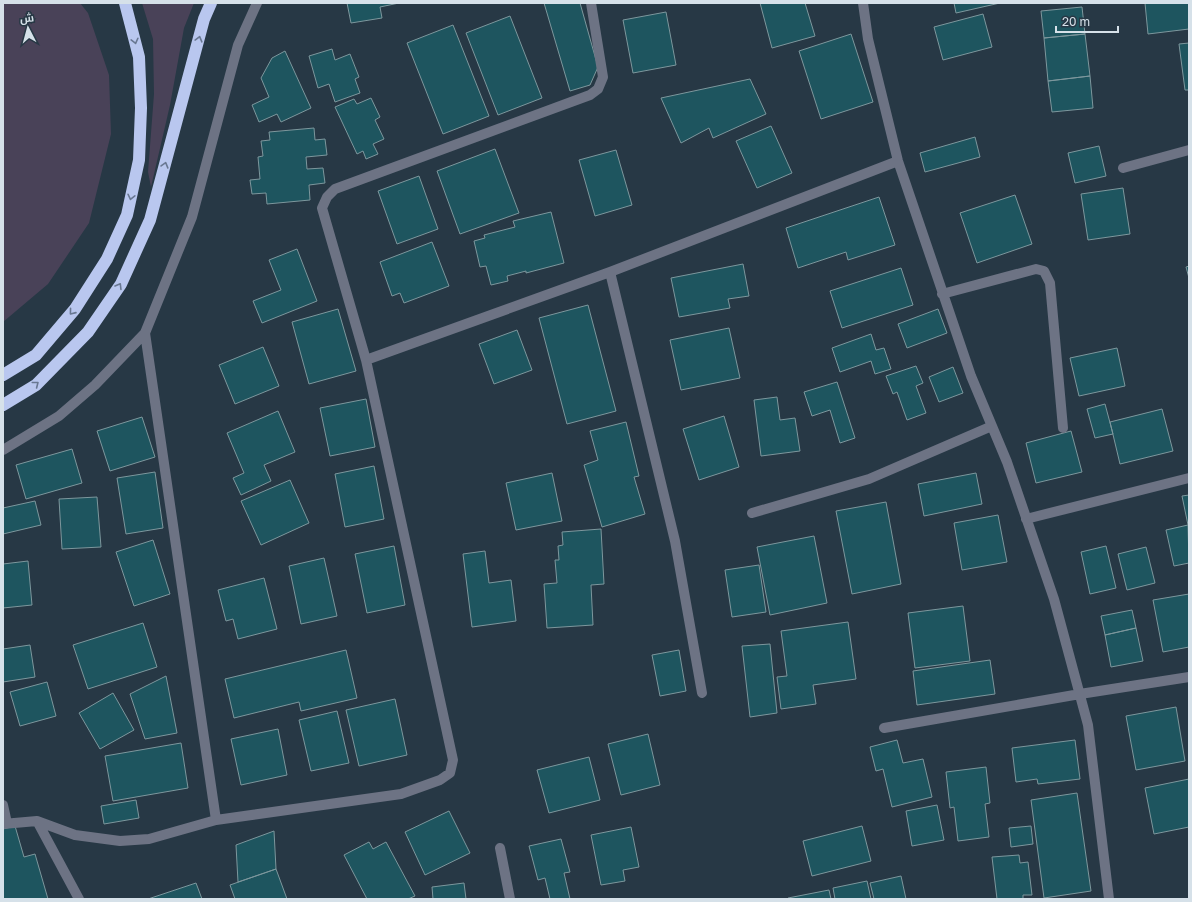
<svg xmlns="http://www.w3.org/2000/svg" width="1192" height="902" viewBox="0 0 1192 902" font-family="'Golos Text',Cairo,sans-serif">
	<rect width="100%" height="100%" fill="#273845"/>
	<!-- green -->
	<path fill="#494258" d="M 3,3 L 80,3 L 88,13 L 109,75 L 111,134 L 89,223 L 48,284 L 3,322 Z
		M 142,3 L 194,3 L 184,28 L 170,105 L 151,187 L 148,172 L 154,94 L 153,39 Z"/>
	<!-- building -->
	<path fill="#1e555f" stroke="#7d979d" d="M 347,3 L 399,3 L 380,7 L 382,18 L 351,23 Z
		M 544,3 L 580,3 L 598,67 L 590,85 L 570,91 Z
		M 760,3 L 805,3 L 815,36 L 772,48 Z
		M 954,3 L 1000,3 L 956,13 Z
		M 1145,3 L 1189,3 L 1189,29 L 1148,34 Z
		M 1082,7 L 1085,34 L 1044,38 L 1041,11 Z
		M 666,12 L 676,65 L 633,73 L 623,20 Z
		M 983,14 L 992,47 L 943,60 L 934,27 Z
		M 510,16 L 542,98 L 498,115 L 466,33 Z
		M 453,25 L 489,116 L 443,134 L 407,43 Z
		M 851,34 L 873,102 L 821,119 L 799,51 Z
		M 1085,34 L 1090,76 L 1048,81 L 1044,38 Z
		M 1189,43 L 1189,90 L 1185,90 L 1179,44 Z
		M 332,49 L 335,60 L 350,54 L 359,77 L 355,79 L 360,93 L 335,102 L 329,84 L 318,88 L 309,56 Z
		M 285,51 L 311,108 L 281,122 L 277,114 L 259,122 L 252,105 L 269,97 L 261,78 L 272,58 Z
		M 1090,76 L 1093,108 L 1052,112 L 1048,81 Z
		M 750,79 L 766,114 L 713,138 L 709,128 L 681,143 L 661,98 Z
		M 371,98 L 380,117 L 375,120 L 384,139 L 373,144 L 378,154 L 366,159 L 363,151 L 357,154 L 335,107 L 354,99 L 357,104 Z
		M 771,126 L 792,173 L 757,188 L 736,141 Z
		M 314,128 L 315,140 L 325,139 L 327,155 L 306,157 L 307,169 L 323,168 L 325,183 L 309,185 L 310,200 L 267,204 L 266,193 L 252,194 L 250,180 L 260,179 L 258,157 L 263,156 L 261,141 L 270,140 L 269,132 Z
		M 975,137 L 980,157 L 925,172 L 920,153 Z
		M 1099,146 L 1106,176 L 1075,183 L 1068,153 Z
		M 495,149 L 519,213 L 460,234 L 437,171 Z
		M 616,150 L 632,205 L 595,216 L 579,160 Z
		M 419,176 L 438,229 L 397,244 L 378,191 Z
		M 1123,188 L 1130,234 L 1088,240 L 1081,194 Z
		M 1015,195 L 1032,244 L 977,263 L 960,213 Z
		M 879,197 L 895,245 L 848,260 L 846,252 L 798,268 L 786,228 Z
		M 551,212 L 564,263 L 526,273 L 526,271 L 507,276 L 508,281 L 491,285 L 486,266 L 480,267 L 474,241 L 485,238 L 484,235 L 515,227 L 513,221 Z
		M 432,242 L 449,286 L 404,303 L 400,293 L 392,296 L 380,262 Z
		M 297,249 L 317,301 L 262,323 L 253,301 L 281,290 L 269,260 Z
		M 743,264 L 749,296 L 728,299 L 730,308 L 679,317 L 671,278 Z
		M 1189,266 L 1189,278 L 1186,267 Z
		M 901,268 L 913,305 L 842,328 L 830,291 Z
		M 588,305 L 616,411 L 567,424 L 539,318 Z
		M 338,309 L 356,371 L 309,384 L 292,322 Z
		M 938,309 L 947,333 L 907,348 L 898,324 Z
		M 729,328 L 740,378 L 681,390 L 670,340 Z
		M 517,330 L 532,370 L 494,384 L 479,344 Z
		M 871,334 L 876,350 L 884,348 L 891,369 L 875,374 L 871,361 L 840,372 L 832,348 Z
		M 263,347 L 279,386 L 235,404 L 219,365 Z
		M 1117,348 L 1125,386 L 1079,396 L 1070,358 Z
		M 916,366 L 923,383 L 916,386 L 926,413 L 907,420 L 897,392 L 893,394 L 886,376 Z
		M 953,367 L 963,393 L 939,402 L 929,377 Z
		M 837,382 L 855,438 L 840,443 L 830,410 L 812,416 L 804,392 Z
		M 777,397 L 780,420 L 795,418 L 800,451 L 761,456 L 754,400 Z
		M 366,399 L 375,447 L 330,456 L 320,408 Z
		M 1105,404 L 1113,434 L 1095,438 L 1087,409 Z
		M 1162,409 L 1173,451 L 1120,464 L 1110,422 Z
		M 278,411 L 295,452 L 264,465 L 271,481 L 241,495 L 233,478 L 244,473 L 227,433 Z
		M 724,416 L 739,467 L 699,480 L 683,429 Z
		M 142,417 L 155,457 L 110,471 L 97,431 Z
		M 626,422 L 639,476 L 634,477 L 645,514 L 602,527 L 584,465 L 598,460 L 590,431 Z
		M 1071,431 L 1082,472 L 1036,483 L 1026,443 Z
		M 72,449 L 82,483 L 26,499 L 16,465 Z
		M 374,466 L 384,519 L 345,527 L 335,474 Z
		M 155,472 L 163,528 L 126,534 L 117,478 Z
		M 552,473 L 562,521 L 516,530 L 506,483 Z
		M 976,473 L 982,504 L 924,516 L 918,484 Z
		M 290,480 L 309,523 L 261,545 L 241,501 Z
		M 1189,495 L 1189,525 L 1188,525 L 1182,496 Z
		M 97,497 L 101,547 L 62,549 L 59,499 Z
		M 35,501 L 41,525 L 3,534 L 3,508 Z
		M 886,502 L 901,584 L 852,594 L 836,511 Z
		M 998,515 L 1007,562 L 962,570 L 954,523 Z
		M 1188,525 L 1189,563 L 1174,566 L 1166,530 Z
		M 601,529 L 604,584 L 591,585 L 593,625 L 547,628 L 544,584 L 557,583 L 555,560 L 559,560 L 558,546 L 563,545 L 562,532 Z
		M 814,536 L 827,603 L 770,615 L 757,547 Z
		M 153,540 L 170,594 L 134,606 L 116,552 Z
		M 394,546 L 405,605 L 367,613 L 355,554 Z
		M 1106,546 L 1116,588 L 1090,594 L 1081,552 Z
		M 1146,547 L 1155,583 L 1127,590 L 1118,554 Z
		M 485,551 L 489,583 L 511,580 L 516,621 L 472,627 L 463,554 Z
		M 324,558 L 337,616 L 301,624 L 289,566 Z
		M 28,561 L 32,605 L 3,608 L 3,564 Z
		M 759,565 L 766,612 L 732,617 L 725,570 Z
		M 264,578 L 277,629 L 238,639 L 233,619 L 226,621 L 218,590 Z
		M 1189,594 L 1189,647 L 1163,652 L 1153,600 Z
		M 963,606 L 970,661 L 915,668 L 908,613 Z
		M 1132,610 L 1136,628 L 1105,635 L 1101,616 Z
		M 848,622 L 856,679 L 813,685 L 816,704 L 781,709 L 777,677 L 787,676 L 781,631 Z
		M 143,623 L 157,667 L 88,689 L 73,645 Z
		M 1136,628 L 1143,661 L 1111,667 L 1105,635 Z
		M 770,644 L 777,713 L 750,717 L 742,646 Z
		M 30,645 L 35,677 L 3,682 L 3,649 Z
		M 346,650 L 357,698 L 301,711 L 299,702 L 234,718 L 225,679 Z
		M 679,650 L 686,691 L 660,696 L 652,655 Z
		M 990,660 L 995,694 L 917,705 L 913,671 Z
		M 166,676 L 177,733 L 145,739 L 130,694 Z
		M 47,682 L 56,716 L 20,726 L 10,692 Z
		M 113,693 L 134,730 L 100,749 L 79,713 Z
		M 395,699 L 407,755 L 359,766 L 346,710 Z
		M 1176,707 L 1185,761 L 1136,770 L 1126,716 Z
		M 337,711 L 349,763 L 311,771 L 299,720 Z
		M 278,729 L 287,775 L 241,785 L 231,739 Z
		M 648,734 L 660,785 L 621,795 L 608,744 Z
		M 897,740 L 903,763 L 923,759 L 932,797 L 892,807 L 883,769 L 876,771 L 870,747 Z
		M 1075,740 L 1080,779 L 1038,784 L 1037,779 L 1016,782 L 1012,748 Z
		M 181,743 L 188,788 L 113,801 L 105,756 Z
		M 589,757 L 600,800 L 549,813 L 537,770 Z
		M 986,767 L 990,803 L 985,804 L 989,837 L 958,841 L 954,807 L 950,808 L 946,772 Z
		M 1189,779 L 1189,827 L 1154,834 L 1145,788 Z
		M 1077,793 L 1091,891 L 1044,898 L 1031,800 Z
		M 136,800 L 139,818 L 104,824 L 101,806 Z
		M 937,805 L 944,840 L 912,846 L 906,811 Z
		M 449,811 L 470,853 L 425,875 L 405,832 Z
		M 15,826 L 24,857 L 35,854 L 48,899 L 3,899 L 3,829 Z
		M 862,826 L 871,861 L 812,876 L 803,841 Z
		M 1031,826 L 1033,844 L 1011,847 L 1009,828 Z
		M 631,827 L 639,867 L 623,870 L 625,881 L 601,885 L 591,835 Z
		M 274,831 L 276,869 L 238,882 L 236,845 Z
		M 561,839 L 570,872 L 564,873 L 570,899 L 550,899 L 545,878 L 538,880 L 529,846 Z
		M 369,842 L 373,849 L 386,842 L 415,896 L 408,899 L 367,899 L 344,855 Z
		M 1019,855 L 1020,863 L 1028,862 L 1032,895 L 1023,895 L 1023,899 L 997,899 L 992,857 Z
		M 276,869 L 287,899 L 235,899 L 230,885 Z
		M 901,876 L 906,899 L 874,899 L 870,883 Z
		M 867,881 L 871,899 L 835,899 L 833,888 Z
		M 196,883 L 202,899 L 148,899 Z
		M 464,883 L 466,899 L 433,899 L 432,887 Z
		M 829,890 L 831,899 L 789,899 L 788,898 Z"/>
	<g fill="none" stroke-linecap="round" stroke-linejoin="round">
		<!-- minor -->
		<path stroke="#6d7384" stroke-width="10" d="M 863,3 L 868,39 L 898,161 L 971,376 L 1007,462 L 1054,599 L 1088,725 L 1109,899
			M 1123,168 L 1189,150
			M 610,272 L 675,541 L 702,693
			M 942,294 L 1036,269 L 1044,271 L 1050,283 L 1063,428
			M 366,360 L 610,272 L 898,161
			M 3,450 L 59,416 L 95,385 L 145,333 L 192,217 L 238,45 L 257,3
			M 752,513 L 869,479 L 992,426
			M 1026,519 L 1189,478
			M 884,728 L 1080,694 L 1189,677
			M 3,805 L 7,823
			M 216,820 L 401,794 L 440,780 L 450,773 L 453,760 L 366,360 L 322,208 L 327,197 L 335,189 L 590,95 L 598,89 L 603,77 L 591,3
			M 37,821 L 79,899
			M 3,824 L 37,821 L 75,835 L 120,841 L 149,839 L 216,820 L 145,333
			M 500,848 L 510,899"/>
		<!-- highway -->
		<path stroke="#b9c7ef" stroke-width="12" d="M 3,375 L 36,355 L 75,309 L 107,259 L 127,215 L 139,160 L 141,108 L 139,57 L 125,3
			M 3,405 L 36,385 L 88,332 L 121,284 L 150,220 L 204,19 L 211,3"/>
	</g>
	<!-- one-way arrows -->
	<defs><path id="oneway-chevron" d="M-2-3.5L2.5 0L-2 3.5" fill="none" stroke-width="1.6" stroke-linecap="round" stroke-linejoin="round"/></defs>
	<g stroke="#697892">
		<use href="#oneway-chevron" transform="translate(199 39) rotate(-75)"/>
		<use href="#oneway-chevron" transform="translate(135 41) rotate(76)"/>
		<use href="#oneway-chevron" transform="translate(165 165) rotate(-74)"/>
		<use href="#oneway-chevron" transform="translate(131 197) rotate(103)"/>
		<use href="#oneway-chevron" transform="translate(119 286) rotate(-59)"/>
		<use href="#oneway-chevron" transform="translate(72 312) rotate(129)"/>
		<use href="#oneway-chevron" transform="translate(36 384) rotate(-38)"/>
	</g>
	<!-- border -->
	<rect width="1192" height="902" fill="none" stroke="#d6e1e9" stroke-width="8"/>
	<!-- north arrow -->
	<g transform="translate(28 28) rotate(354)" stroke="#273845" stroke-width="3" paint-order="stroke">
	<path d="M0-3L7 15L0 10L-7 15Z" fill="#d6e1e9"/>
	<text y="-6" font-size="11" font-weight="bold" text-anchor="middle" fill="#d6e1e9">ش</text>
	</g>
	<!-- scale -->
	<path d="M1056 26v6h62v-6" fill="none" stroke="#d6e1e9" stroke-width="2"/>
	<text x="1062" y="26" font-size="12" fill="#d6e1e9" stroke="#273845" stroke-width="3" paint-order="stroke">20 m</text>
</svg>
